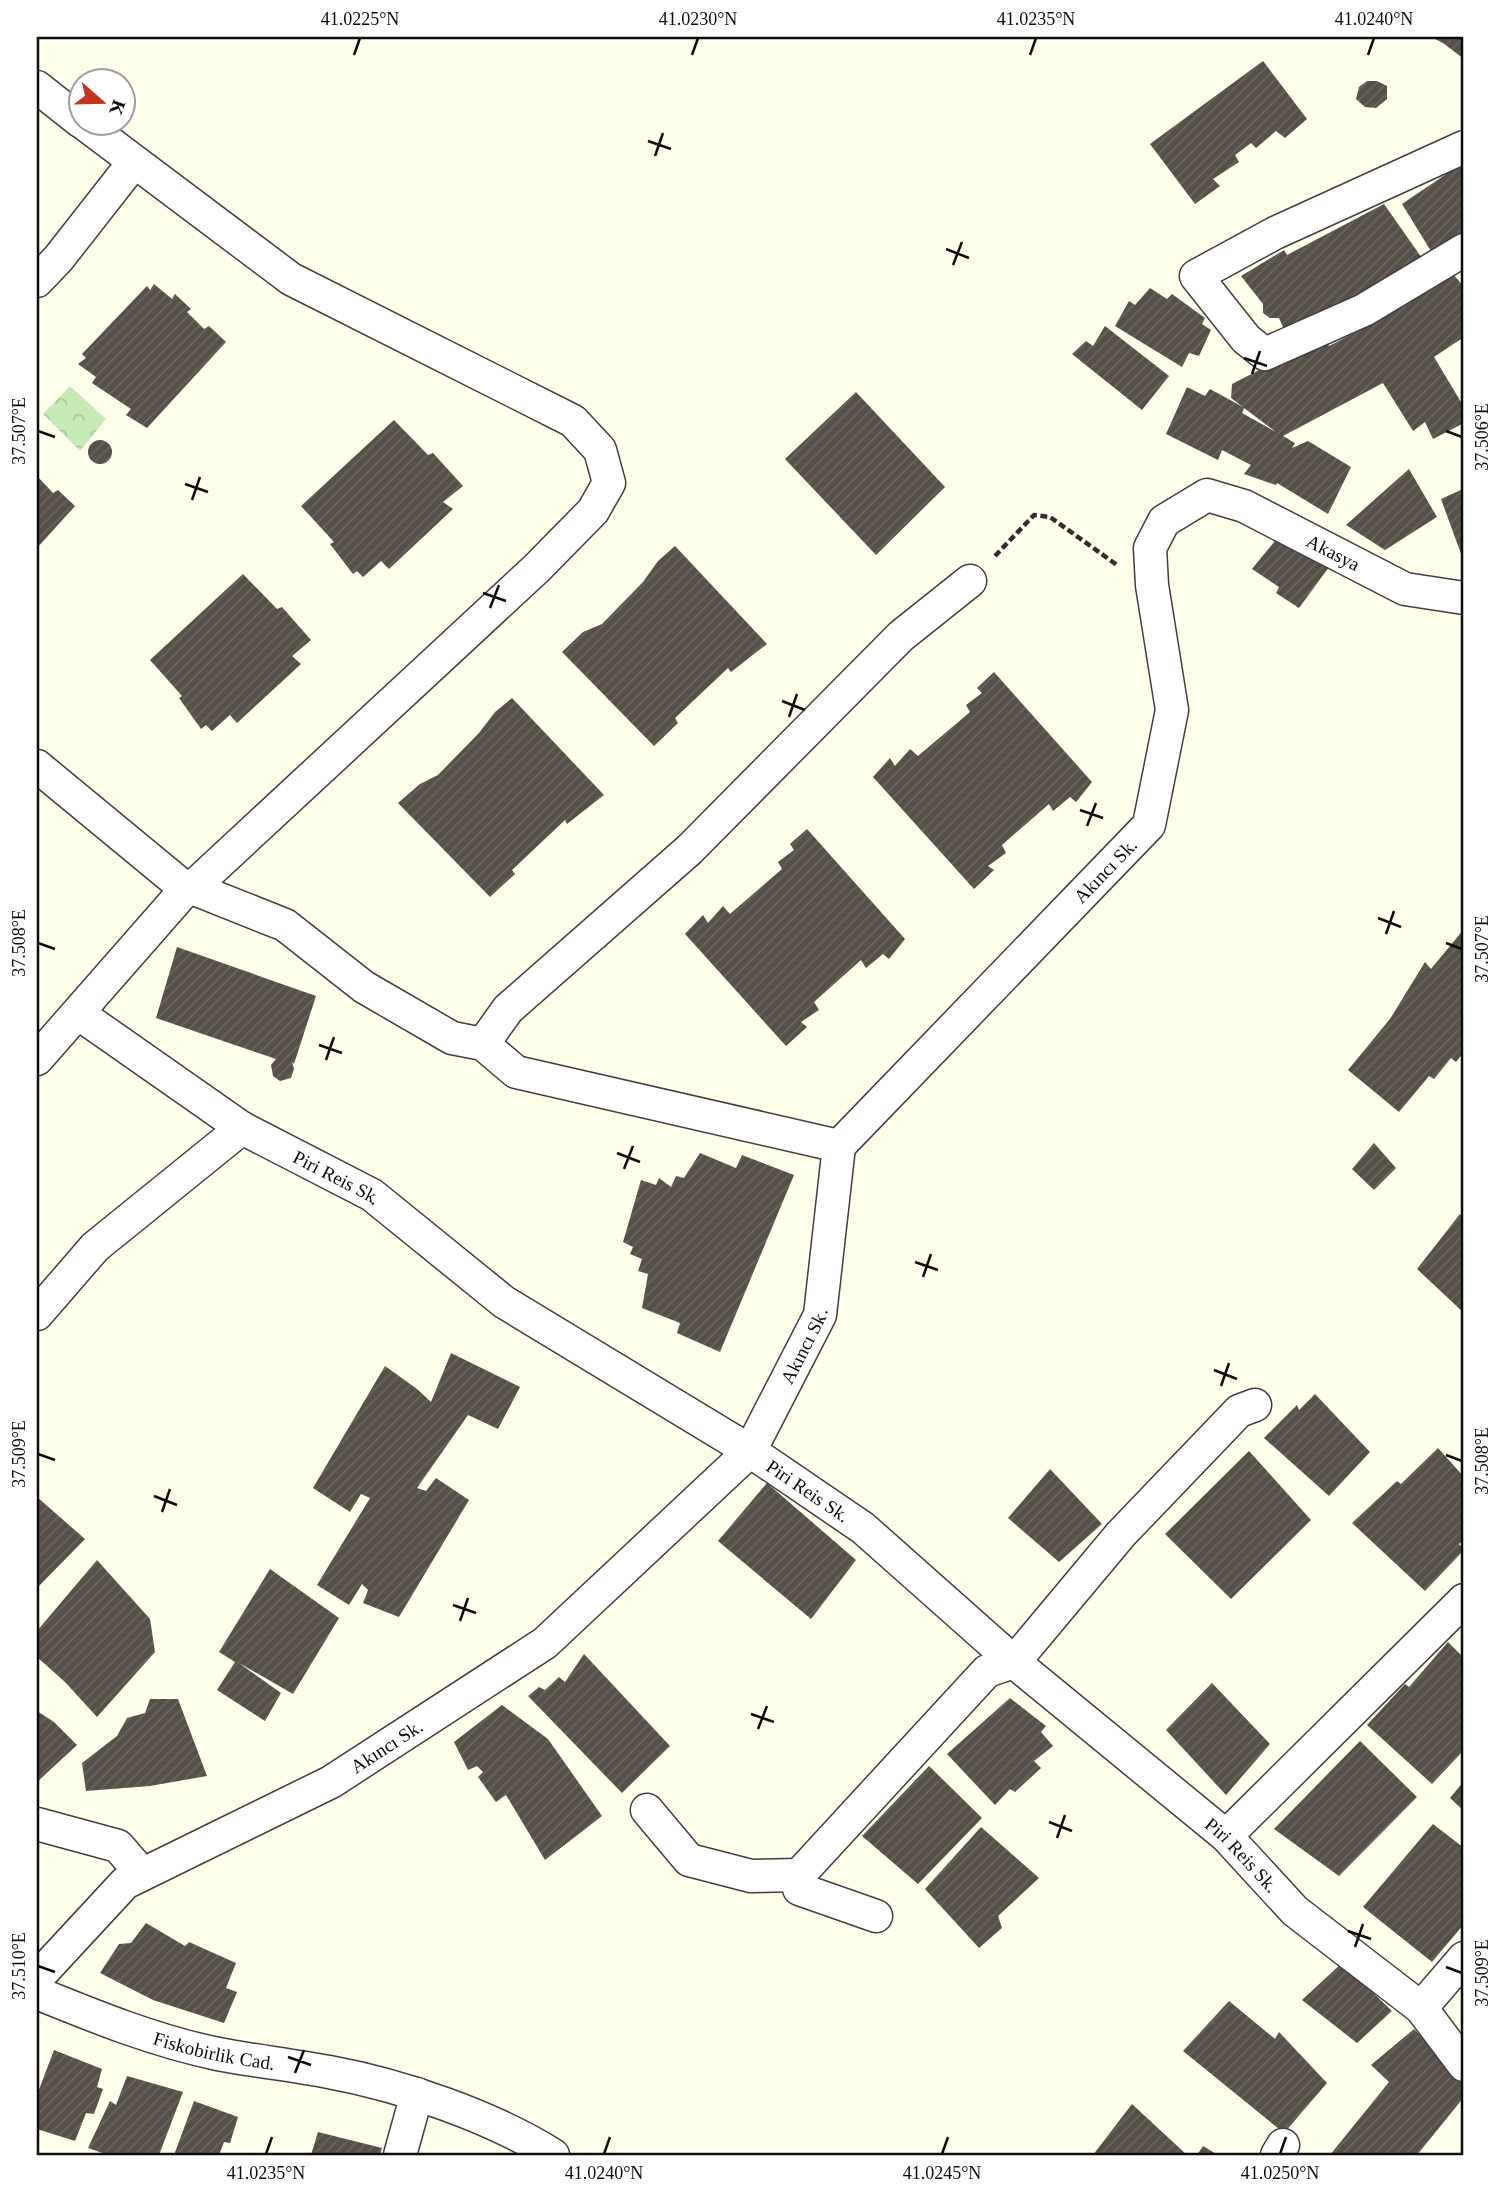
<svg xmlns="http://www.w3.org/2000/svg" width="1501" height="2192" viewBox="0 0 1501 2192" font-family="Georgia,serif">
	<defs>
		<pattern id="park-crowns" width="20" height="18" patternUnits="userSpaceOnUse" patternTransform="scale(1.75)"><rect width="20" height="18" fill="#c7ebb4"/><path d="M2 6a3 3 0 1 1 6 0M12 15a3 3 0 1 1 6 0" fill="none" stroke="#aac89a"/></pattern>
		<pattern id="building-hatch" width="6" height="6" patternUnits="userSpaceOnUse" patternTransform="scale(1.75)"><rect width="6" height="6" fill="#565048"/><path d="M-1 1l2-2M0 6l6-6M5 7l2-2" fill="none" stroke="#69645e"/></pattern>
	</defs>
	<rect width="100%" height="100%" fill="#ffffec"/>
	<!-- park -->
	<path fill="url(#park-crowns)" d="M 70,386 L 106,419 L 80,451 L 43,414 Z"/>
	<!-- building -->
	<path fill="url(#building-hatch)" fill-rule="evenodd" d="M 1431,37 L 1464,37 L 1464,59 L 1443,43 Z
		M 1263,61 L 1307,119 L 1285,138 L 1276,131 L 1256,148 L 1251,143 L 1235,155 L 1239,162 L 1213,179 L 1220,186 L 1195,204 L 1150,144 Z
		M 1367,81 L 1377,81 L 1387,86 L 1387,99 L 1376,108 L 1365,107 L 1356,99 L 1359,87 Z
		M 1464,162 L 1464,235 L 1434,256 L 1402,204 Z
		M 1384,204 L 1424,261 L 1286,334 L 1279,318 L 1270,318 L 1263,313 L 1263,304 L 1241,276 L 1284,250 L 1287,255 Z
		M 1454,275 L 1464,287 L 1464,337 L 1434,357 L 1464,407 L 1464,423 L 1433,439 L 1425,422 L 1413,431 L 1383,383 L 1283,436 L 1295,443 L 1292,448 L 1308,441 L 1351,467 L 1328,514 L 1277,483 L 1276,485 L 1244,474 L 1251,465 L 1222,450 L 1218,460 L 1166,434 L 1187,387 L 1205,396 L 1210,389 L 1243,407 L 1231,398 L 1232,384 L 1324,337 L 1329,346 L 1370,325 L 1368,323 ZM 1244,408 L 1276,432 L 1242,413 Z
		M 154,284 L 172,299 L 175,294 L 191,309 L 187,312 L 204,329 L 209,326 L 226,342 L 147,428 L 126,415 L 131,409 L 92,383 L 96,377 L 78,364 L 86,358 L 82,354 L 147,286 L 150,290 Z
		M 1150,288 L 1167,299 L 1172,294 L 1205,318 L 1202,324 L 1211,330 L 1199,356 L 1189,353 L 1182,367 L 1115,326 L 1129,301 L 1135,305 Z
		M 1105,326 L 1169,376 L 1142,410 L 1072,354 L 1086,341 L 1093,346 Z
		M 856,392 L 945,487 L 876,555 L 785,459 Z
		M 394,420 L 428,455 L 433,453 L 463,486 L 443,502 L 453,509 L 389,569 L 381,561 L 363,577 L 357,571 L 353,574 L 330,544 L 334,542 L 301,506 Z
		M88 452a12 12 0 1 1 24 0a12 12 0 1 1-24 0Z
		M 1409,469 L 1437,517 L 1385,550 L 1346,525 Z
		M 37,476 L 53,493 L 58,490 L 75,506 L 37,548 Z
		M 1463,489 L 1464,493 L 1464,562 L 1441,499 Z
		M 1279,536 L 1329,567 L 1299,608 L 1276,593 L 1279,587 L 1252,569 Z
		M 675,546 L 767,644 L 731,672 L 728,668 L 675,718 L 678,723 L 654,746 L 562,652 L 583,632 L 602,624 L 643,582 L 658,561 Z
		M 243,574 L 277,609 L 282,607 L 311,640 L 292,656 L 301,664 L 237,723 L 230,715 L 212,731 L 206,725 L 201,729 L 179,698 L 182,696 L 150,660 Z
		M 994,672 L 1092,782 L 1076,802 L 1070,797 L 1053,811 L 1049,804 L 1002,845 L 1006,853 L 988,866 L 994,870 L 974,889 L 873,777 L 890,758 L 895,766 L 910,749 L 918,756 L 970,712 L 966,705 L 982,693 L 977,688 Z
		M 512,698 L 604,795 L 567,824 L 565,820 L 512,870 L 515,874 L 490,897 L 398,803 L 420,784 L 438,775 L 479,733 L 495,712 Z
		M 807,829 L 905,939 L 889,959 L 883,954 L 866,968 L 861,960 L 814,1002 L 819,1010 L 801,1022 L 807,1027 L 786,1046 L 685,934 L 703,915 L 708,923 L 723,906 L 730,914 L 782,869 L 778,862 L 794,850 L 790,844 Z
		M 1464,929 L 1464,1052 L 1456,1062 L 1451,1058 L 1434,1079 L 1429,1076 L 1399,1112 L 1348,1070 L 1390,1019 L 1425,962 L 1431,969 Z
		M 177,947 L 316,996 L 294,1064 L 292,1062 L 294,1069 L 291,1078 L 280,1081 L 273,1076 L 271,1065 L 276,1059 L 156,1018 Z
		M 1374,1143 L 1396,1168 L 1374,1190 L 1352,1169 Z
		M 700,1153 L 736,1168 L 742,1155 L 794,1175 L 720,1352 L 677,1333 L 680,1323 L 642,1308 L 648,1274 L 638,1271 L 642,1259 L 630,1254 L 633,1247 L 623,1242 L 641,1180 L 656,1185 L 659,1178 L 671,1187 L 676,1176 L 684,1178 Z
		M 1460,1214 L 1464,1218 L 1464,1313 L 1417,1269 Z
		M 451,1353 L 520,1387 L 498,1429 L 468,1415 L 417,1488 L 426,1491 L 436,1478 L 469,1500 L 399,1617 L 363,1603 L 368,1590 L 362,1584 L 349,1605 L 317,1585 L 370,1498 L 361,1494 L 350,1512 L 313,1488 L 385,1366 L 417,1389 L 431,1402 Z
		M 1315,1394 L 1370,1452 L 1329,1496 L 1264,1438 L 1297,1405 L 1299,1410 Z
		M 1438,1448 L 1464,1477 L 1464,1540 L 1459,1544 L 1464,1550 L 1425,1591 L 1352,1523 L 1397,1481 L 1401,1484 Z
		M 1249,1451 L 1311,1520 L 1231,1599 L 1165,1534 Z
		M 1050,1469 L 1102,1524 L 1059,1562 L 1008,1518 Z
		M 767,1483 L 856,1560 L 811,1619 L 718,1541 Z
		M 37,1497 L 85,1539 L 37,1588 Z
		M 97,1560 L 150,1619 L 155,1652 L 97,1717 L 65,1682 L 37,1657 L 37,1631 Z
		M 270,1569 L 339,1618 L 293,1694 L 239,1663 L 281,1693 L 265,1721 L 217,1690 L 235,1662 L 219,1652 Z
		M 1448,1642 L 1464,1658 L 1464,1750 L 1432,1784 L 1367,1725 L 1405,1684 L 1409,1687 Z
		M 584,1654 L 670,1746 L 622,1793 L 528,1696 L 539,1687 L 545,1690 L 559,1677 L 565,1682 Z
		M 1212,1683 L 1270,1744 L 1226,1795 L 1166,1730 Z
		M 1010,1698 L 1046,1726 L 1041,1732 L 1053,1746 L 1034,1761 L 1041,1768 L 1015,1792 L 1010,1789 L 995,1805 L 947,1754 Z
		M 150,1699 L 178,1699 L 207,1776 L 150,1786 L 86,1791 L 82,1763 L 117,1736 L 127,1718 L 145,1713 Z
		M 502,1705 L 548,1739 L 602,1816 L 545,1860 L 506,1795 L 496,1802 L 478,1777 L 483,1772 L 477,1766 L 468,1770 L 454,1742 Z
		M 37,1711 L 54,1722 L 77,1745 L 37,1782 Z
		M 1360,1741 L 1417,1797 L 1339,1876 L 1274,1829 Z
		M 929,1766 L 982,1818 L 918,1884 L 862,1836 Z
		M 1464,1781 L 1464,1811 L 1450,1798 Z
		M 1433,1824 L 1464,1848 L 1464,1924 L 1432,1962 L 1363,1907 Z
		M 981,1827 L 1039,1878 L 998,1916 L 1002,1928 L 979,1948 L 925,1889 Z
		M 146,1923 L 185,1946 L 189,1942 L 236,1963 L 226,1988 L 237,1992 L 224,2023 L 153,2000 L 100,1973 L 119,1944 L 131,1943 Z
		M 1342,1963 L 1392,2011 L 1357,2043 L 1302,2000 Z
		M 1229,2001 L 1275,2039 L 1279,2032 L 1327,2083 L 1284,2133 L 1183,2051 Z
		M 1414,2029 L 1464,2081 L 1464,2097 L 1417,2155 L 1330,2155 L 1389,2082 L 1371,2065 Z
		M 54,2050 L 102,2069 L 97,2087 L 103,2089 L 94,2114 L 86,2113 L 75,2141 L 37,2129 L 37,2095 Z
		M 127,2076 L 183,2092 L 159,2155 L 108,2155 L 88,2148 L 110,2101 L 116,2105 Z
		M 194,2101 L 238,2117 L 230,2143 L 224,2142 L 219,2155 L 174,2155 Z
		M 1132,2104 L 1187,2155 L 1093,2155 Z
		M 318,2132 L 382,2148 L 380,2155 L 311,2155 Z
		M 1203,2146 L 1218,2155 L 1197,2155 Z"/>
	<g fill="none" stroke-linecap="round" stroke-linejoin="round">
		<!-- minor casing -->
		<g stroke="#3f3f3f" stroke-width="35">
			<g id="minor">
				<path d="M 37,87 L 80,121"/>
				<path d="M 82,122 L 291,279 L 573,421 L 600,450 L 609,483 L 593,511 L 537,568 L 192,888"/>
				<path d="M 1464,147 L 1275,233 L 1196,276 L 1246,339 L 1265,354 L 1364,310 L 1464,250"/>
				<path d="M 37,281 L 58,259 L 134,162"/>
				<path d="M 37,766 L 186,889 L 192,888 L 285,925 L 364,987 L 452,1038 L 483,1044 L 516,1072 L 839,1146"/>
				<path id="s1" d="M 79,1014 L 242,1128 L 372,1195 L 504,1302 L 750,1451 L 863,1528 L 1014,1662 L 1226,1836 L 1295,1911 L 1421,2008 L 1464,2065"/>
				<path d="M 483,1044 L 508,1009 L 689,850 L 901,636 L 970,581"/>
				<path d="M 37,1059 L 186,889"/>
				<path d="M 37,1314 L 95,1247 L 242,1128"/>
				<path d="M 647,1810 L 689,1860 L 751,1876 L 799,1875"/>
				<path d="M 37,1824 L 118,1846 L 142,1874"/>
				<path d="M 1226,1836 L 1464,1600"/>
				<path d="M 876,1916 L 799,1889 L 799,1875 L 987,1671 L 1014,1662 L 1121,1534 L 1239,1411 L 1255,1405"/>
				<path id="s2" d="M 37,1978 L 125,1883 L 331,1782 L 545,1643 L 750,1451 L 820,1315 L 839,1146 L 1149,825 L 1172,710 L 1152,585 L 1150,548 L 1164,521 L 1207,495 L 1244,506 L 1405,589 L 1464,598"/>
				<path id="s3" d="M 37,1993 C 96,2017 155,2041 218,2054 C 255,2061 292,2065 329,2072 C 400,2085 491,2116 553,2155"/>
				<path d="M 1421,2008 L 1464,1958"/>
				<path d="M 400,2155 L 417,2094"/>
				<path d="M 1277,2155 L 1283,2145"/>
			</g>
		</g>
		<!-- path -->
		<path stroke="#2e2e2e" stroke-width="4.5" stroke-dasharray="7 3.5" stroke-linecap="butt" d="M 995,556 L 1034,515 L 1050,517 L 1117,565"/>
		<!-- minor -->
		<use href="#minor" stroke="#fff" stroke-width="32"/>
	</g>
	<!-- ticks -->
	<path fill="none" stroke="#0c0c0c" stroke-width="2.5" d="M 354,55 L 360,38M 692,55 L 698,38M 1030,55 L 1036,38M 1368,55 L 1374,38M 648,141 L 671,149M 655,156 L 663,133M 946,249 L 969,258M 953,265 L 962,242M 1244,358 L 1267,366M 1252,374 L 1260,351M 38,431 L 55,437M 1446,431 L 1462,437M 185,484 L 208,492M 192,500 L 200,477M 483,593 L 506,601M 490,608 L 499,585M 782,701 L 805,710M 789,717 L 797,694M 1080,810 L 1103,818M 1087,826 L 1096,803M 1378,918 L 1401,927M 1386,934 L 1394,911M 38,943 L 55,949M 1446,943 L 1462,949M 319,1045 L 342,1053M 326,1060 L 334,1037M 617,1153 L 640,1162M 624,1169 L 633,1146M 915,1262 L 938,1270M 923,1277 L 931,1254M 1214,1370 L 1237,1379M 1221,1386 L 1229,1363M 38,1454 L 55,1460M 1446,1455 L 1462,1461M 154,1496 L 177,1505M 162,1512 L 170,1489M 453,1605 L 476,1613M 460,1621 L 468,1598M 751,1714 L 774,1722M 758,1729 L 767,1706M 1049,1822 L 1072,1831M 1057,1838 L 1065,1815M 1348,1931 L 1371,1939M 1355,1947 L 1363,1924M 38,1966 L 55,1972M 1446,1967 L 1462,1973M 288,2057 L 311,2065M 295,2073 L 304,2050M 266,2154 L 272,2137M 604,2154 L 610,2137M 942,2154 L 948,2137M 1280,2154 L 1286,2137"/>
	<g text-anchor="middle" dominant-baseline="central" stroke-width="7" stroke-linejoin="round" paint-order="stroke">
		<!-- street labels -->
		<g font-size="19" fill="#0c0c0c" stroke="#fff">
			<text stroke="none"><textPath href="#s2" startOffset="2165">Akasya</textPath></text>
			<text stroke="none"><textPath href="#s2" startOffset="1601">Akıncı Sk.</textPath></text>
			<text stroke="none"><textPath href="#s1" startOffset="306">Piri Reis Sk.</textPath></text>
			<text stroke="none"><textPath href="#s2" startOffset="1013">Akıncı Sk.</textPath></text>
			<text stroke="none"><textPath href="#s1" startOffset="873">Piri Reis Sk.</textPath></text>
			<text stroke="none"><textPath href="#s2" startOffset="425">Akıncı Sk.</textPath></text>
			<text stroke="none"><textPath href="#s1" startOffset="1440">Piri Reis Sk.</textPath></text>
			<text stroke="none"><textPath href="#s3" startOffset="187">Fiskobirlik Cad.</textPath></text>
		</g>
	</g>
	<!-- border -->
	<rect width="1501" height="2192" fill="none" stroke="#ffffff" stroke-width="77"/>
	<!-- north arrow -->
	<g transform="translate(102 102) rotate(110)"><circle r="33" fill="#ffffff" stroke="#9e9e9e" stroke-width="2"/>
	<path d="M0-5L12 26L0 18L-12 26Z" fill="#c4331d"/>
	<text y="-10" font-size="19" font-weight="bold" text-anchor="middle" fill="#0c0c0c">K</text>
	</g>
	<rect x="38" y="38" width="1424" height="2116" fill="none" stroke="#0c0c0c" stroke-width="2.5"/>
	<g font-size="18" text-anchor="middle" fill="#0c0c0c">
		<text x="360" y="25">41.0225°N</text>
		<text x="698" y="25">41.0230°N</text>
		<text x="1036" y="25">41.0235°N</text>
		<text x="1374" y="25">41.0240°N</text>
		<text transform="translate(19 431) rotate(-90)" y="6">37.507°E</text>
		<text transform="translate(1482 437) rotate(-90)" y="6">37.506°E</text>
		<text transform="translate(19 943) rotate(-90)" y="6">37.508°E</text>
		<text transform="translate(1482 949) rotate(-90)" y="6">37.507°E</text>
		<text transform="translate(19 1454) rotate(-90)" y="6">37.509°E</text>
		<text transform="translate(1482 1461) rotate(-90)" y="6">37.508°E</text>
		<text transform="translate(19 1966) rotate(-90)" y="6">37.510°E</text>
		<text transform="translate(1482 1973) rotate(-90)" y="6">37.509°E</text>
		<text x="266" y="2179">41.0235°N</text>
		<text x="604" y="2179">41.0240°N</text>
		<text x="942" y="2179">41.0245°N</text>
		<text x="1280" y="2179">41.0250°N</text>
	</g>
</svg>
